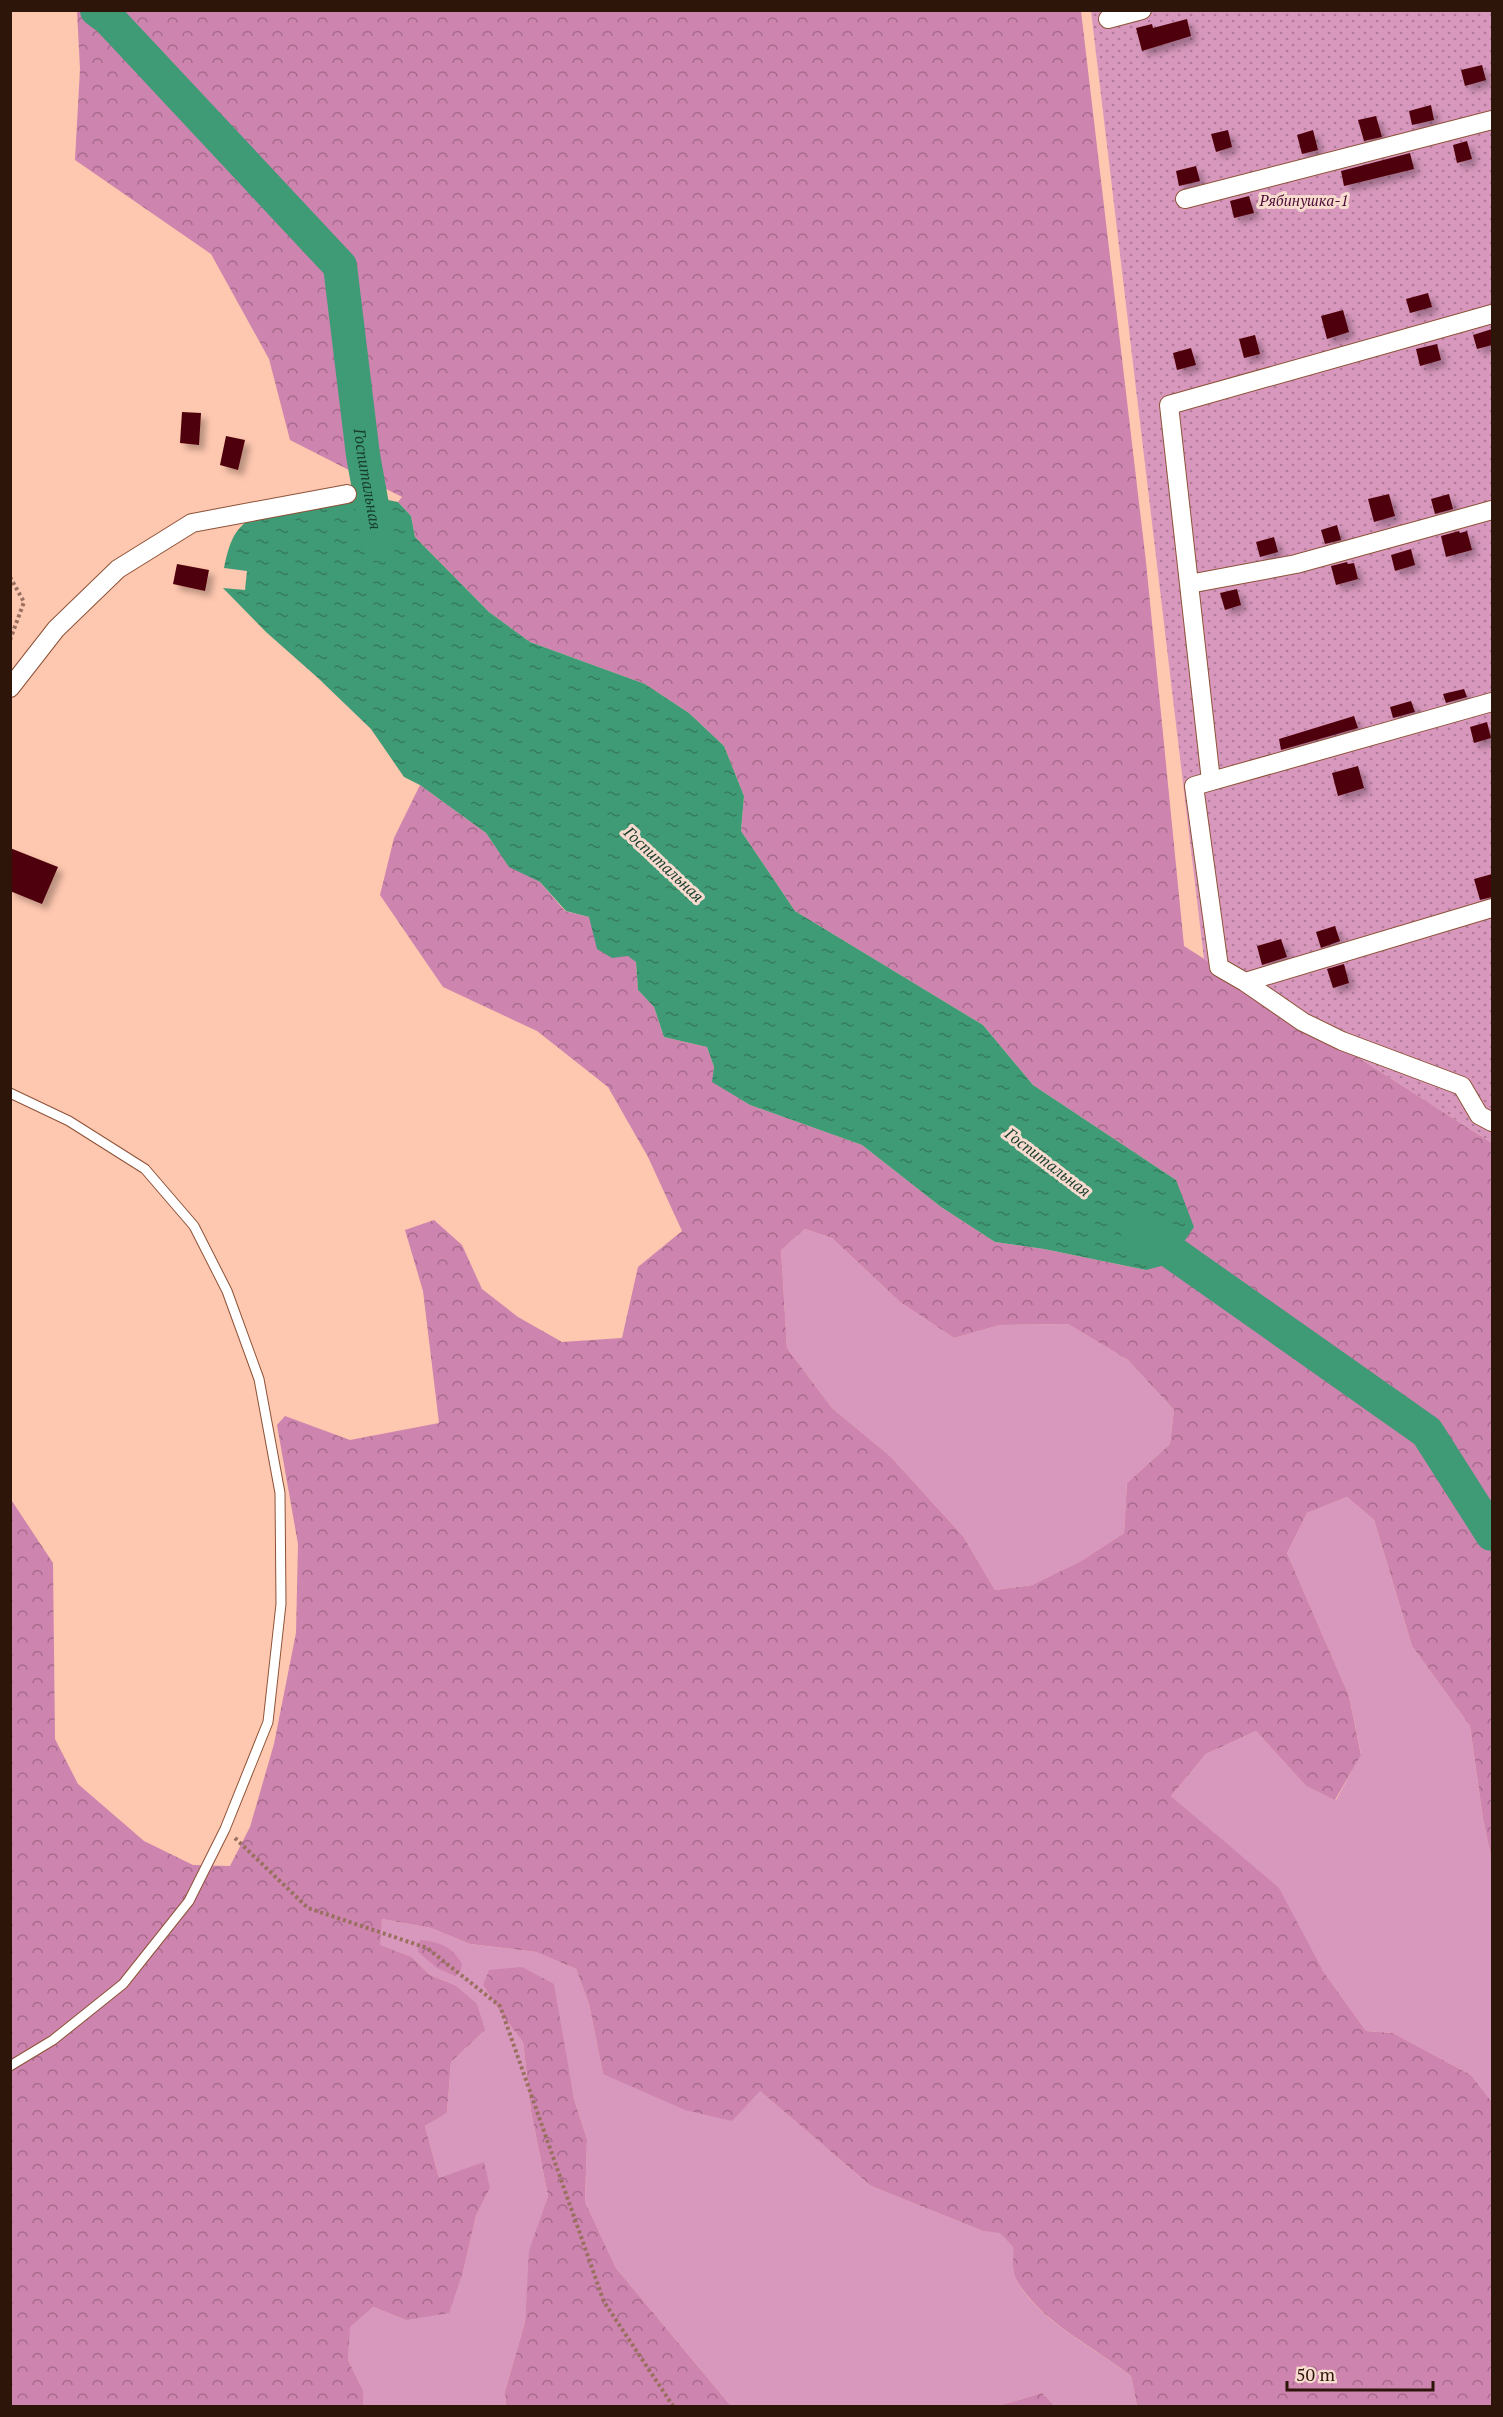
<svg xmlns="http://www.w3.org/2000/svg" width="1503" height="2417" viewBox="0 0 1503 2417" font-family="'PT Serif',serif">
	<defs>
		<pattern id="forest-crowns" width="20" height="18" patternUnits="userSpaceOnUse" patternTransform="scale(1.5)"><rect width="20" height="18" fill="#cd84ae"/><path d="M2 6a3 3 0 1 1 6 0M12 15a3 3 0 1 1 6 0" fill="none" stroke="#a76b8c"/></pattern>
		<pattern id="garden-dots" width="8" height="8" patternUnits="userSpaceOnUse" patternTransform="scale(1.5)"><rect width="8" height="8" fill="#d898bd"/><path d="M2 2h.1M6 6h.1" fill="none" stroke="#b07b98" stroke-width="1.8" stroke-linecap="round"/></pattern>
		<pattern id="water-ripples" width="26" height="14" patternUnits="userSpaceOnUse" patternTransform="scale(1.5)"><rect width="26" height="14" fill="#3f9a76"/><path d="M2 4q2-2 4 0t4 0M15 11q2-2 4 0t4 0" fill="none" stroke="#357c5f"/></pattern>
		<filter id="shadow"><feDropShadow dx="5.5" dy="5.5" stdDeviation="3" flood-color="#0004"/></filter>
	</defs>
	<rect width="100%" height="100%" fill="#fec7af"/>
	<!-- grass -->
	<path fill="#d898bd" d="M 805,1229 L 832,1238 L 900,1302 L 954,1338 L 1000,1325 L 1068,1324 L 1128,1360 L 1174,1410 L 1170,1444 L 1127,1483 L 1124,1533 L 1081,1561 L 1032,1585 L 995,1590 L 963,1536 L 890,1456 L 832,1408 L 787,1348 L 781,1250 Z
		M 1347,1497 L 1374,1520 L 1412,1646 L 1470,1726 L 1483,1819 L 1492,1861 L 1492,2102 L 1471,2075 L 1393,2033 L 1366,2031 L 1323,1971 L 1222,1840 L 1171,1796 L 1206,1754 L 1256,1731 L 1306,1786 L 1336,1800 L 1361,1754 L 1349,1696 L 1287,1553 L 1307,1513 Z
		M 382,1919 L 431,1928 L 470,1944 L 536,1952 L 576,1969 L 589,2004 L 603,2074 L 760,2091 L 871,2186 L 983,2231 L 1000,2232 L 1013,2247 C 1014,2256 1011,2271 1016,2279 C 1038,2321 1094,2347 1131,2376 L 1137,2406 L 1055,2406 L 1042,2393 L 998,2406 L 731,2406 L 616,2268 L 585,2202 L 587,2139 L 574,2099 L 566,2060 L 483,1985 L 502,2015 L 523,2042 L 531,2111 L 548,2196 L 530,2251 L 525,2322 L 505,2391 L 506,2406 L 363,2406 L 363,2390 L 348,2360 L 349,2327 L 373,2307 L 406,2320 L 463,2272 L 476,2216 L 490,2188 L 439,2178 L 425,2126 L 447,2113 L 451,2062 L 485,2030 L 455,1985 L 430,1975 L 412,1957 L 379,1945 Z"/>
	<!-- forest -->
	<path fill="url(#forest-crowns)" fill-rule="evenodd" d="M 77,11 L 1081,11 L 1146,562 L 1184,946 L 1492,1143 L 1492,1861 L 1483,1819 L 1470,1726 L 1412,1646 L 1374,1520 L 1347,1497 L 1307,1513 L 1287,1553 L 1349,1696 L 1361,1755 L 1335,1800 L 1306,1786 L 1256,1731 L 1206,1754 L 1171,1796 L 1279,1888 L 1323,1971 L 1366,2031 L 1393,2033 L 1471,2075 L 1492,2102 L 1492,2406 L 1137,2406 L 1131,2376 C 1093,2346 1040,2322 1016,2279 C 1011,2271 1014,2256 1013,2247 L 1000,2233 L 983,2231 L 871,2186 L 760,2091 L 732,2121 L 685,2110 L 603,2074 L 589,2004 L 576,1969 L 536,1952 L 470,1944 L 431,1928 L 382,1919 L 380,1945 L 412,1957 L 430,1975 L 455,1985 L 477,2004 L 485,2030 L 451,2062 L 447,2113 L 425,2126 L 439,2178 L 484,2162 L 490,2188 L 476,2216 L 463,2272 L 449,2313 L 406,2320 L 373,2307 L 350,2327 L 348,2360 L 363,2390 L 363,2406 L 11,2406 L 10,1498 L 53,1563 L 55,1739 L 78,1784 L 144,1841 L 193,1865 L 230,1866 L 250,1827 L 274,1744 L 296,1633 L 298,1544 L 277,1425 L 285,1416 L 350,1440 L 439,1423 L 423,1291 L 405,1230 L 434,1220 L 462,1245 L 482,1289 L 518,1317 L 562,1342 L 622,1338 L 638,1267 L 682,1231 L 648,1157 L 608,1087 L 537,1031 L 443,987 L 380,895 L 394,838 L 420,785 L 486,833 L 509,866 L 540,882 L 565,911 L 589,917 L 636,962 L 638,990 L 654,1007 L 664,1037 L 707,1047 L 714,1067 L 713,1082 L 750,1105 L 862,1145 L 941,1207 L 995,1242 L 1044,1249 L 1146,1270 L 1176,1180 L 1033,1085 L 983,1025 L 795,911 L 741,831 L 744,796 L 724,746 L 689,713 L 645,684 L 530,642 L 489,612 L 415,537 L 411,516 L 398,502 L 402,497 L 290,440 L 269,359 L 211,254 L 75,160 L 80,69 ZM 805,1229 L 832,1238 L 900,1302 L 954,1338 L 1000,1325 L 1068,1324 L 1128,1360 L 1174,1410 L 1170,1444 L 1127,1483 L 1124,1533 L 1081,1561 L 1032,1585 L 995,1590 L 963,1536 L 890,1456 L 832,1408 L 787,1348 L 781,1250 Z
		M 420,1940 C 439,1942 452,1946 462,1964 L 461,1970 L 455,1976 L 437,1968 L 418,1952 Z
		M 522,1967 L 554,1984 L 574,2099 L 587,2139 L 585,2202 L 616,2268 L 731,2406 L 506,2406 L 505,2391 L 525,2322 L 529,2251 L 548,2196 L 531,2111 L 523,2042 L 502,2015 L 483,1985 L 489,1970 Z
		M 1042,2393 L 1055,2406 L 998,2406 Z"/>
	<!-- garden -->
	<path fill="url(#garden-dots)" d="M 1091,11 L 1492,11 L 1492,1143 L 1204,959 Z"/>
	<!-- water -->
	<path fill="url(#water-ripples)" d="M 373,497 L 398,502 L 411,516 L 415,537 L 489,612 L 530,642 L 645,684 L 689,713 L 724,746 L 744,796 L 741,831 L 795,911 L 983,1025 L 1033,1085 L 1176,1180 L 1194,1227 L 1169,1264 L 1146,1270 L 1044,1249 L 995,1242 L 941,1207 L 862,1145 L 750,1105 L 712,1082 L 714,1067 L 707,1047 L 664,1037 L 654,1007 L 638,990 L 636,962 L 628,956 L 612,958 L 597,949 L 589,917 L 566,911 L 540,882 L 509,867 L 486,833 L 420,785 L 404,777 L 371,729 L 318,678 L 266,632 L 223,588 L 245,590 L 247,571 L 224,568 C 228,550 231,534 246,522 Z"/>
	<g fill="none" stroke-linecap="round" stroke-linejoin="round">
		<!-- river -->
		<g stroke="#3f9a76" stroke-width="34">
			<path id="s1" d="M 97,10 L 109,19 L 340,266 L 363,455 L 379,544"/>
			<path d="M 1136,1227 L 1427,1432 L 1492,1534"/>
		</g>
	</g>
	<!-- building -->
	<path fill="#50060b" filter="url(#shadow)" d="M 1187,19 L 1191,36 L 1142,51 L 1136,28 L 1152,24 L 1153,28 Z
		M 1482,65 L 1486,80 L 1465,86 L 1461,70 Z
		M 1431,105 L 1434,120 L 1412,125 L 1409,111 Z
		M 1376,116 L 1382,137 L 1364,141 L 1358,120 Z
		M 1228,130 L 1232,147 L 1216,152 L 1211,134 Z
		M 1313,130 L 1318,150 L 1302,154 L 1297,135 Z
		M 1467,141 L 1472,159 L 1457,163 L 1453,145 Z
		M 1410,153 L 1414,169 L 1344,186 L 1341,171 Z
		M 1196,166 L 1200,181 L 1179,186 L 1176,171 Z
		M 1249,196 L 1254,213 L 1234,218 L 1230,201 Z
		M 1428,293 L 1432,307 L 1410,313 L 1406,299 Z
		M 1343,310 L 1349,332 L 1327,339 L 1321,316 Z
		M 1492,329 L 1492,345 L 1477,349 L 1473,335 Z
		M 1255,335 L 1260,354 L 1244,358 L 1239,339 Z
		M 1437,344 L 1441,360 L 1420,366 L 1416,349 Z
		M 1191,348 L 1196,365 L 1177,370 L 1173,353 Z
		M 182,412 L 201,413 L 199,445 L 180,443 Z
		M 226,436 L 245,440 L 238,470 L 220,465 Z
		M 1389,494 L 1395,516 L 1374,522 L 1368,499 Z
		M 1449,494 L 1453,509 L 1435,514 L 1431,499 Z
		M 1337,525 L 1341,540 L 1325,544 L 1321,530 Z
		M 1459,531 L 1460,533 L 1467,531 L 1472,550 L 1446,557 L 1441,536 Z
		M 1274,537 L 1278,552 L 1260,557 L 1256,542 Z
		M 1411,549 L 1415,565 L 1395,571 L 1391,555 Z
		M 1347,562 L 1348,564 L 1354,563 L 1358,579 L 1336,585 L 1331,566 Z
		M 177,564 L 209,570 L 205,591 L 173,584 Z
		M 1237,589 L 1241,605 L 1225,610 L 1220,593 Z
		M 1464,689 L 1467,697 L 1446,703 L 1443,694 Z
		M 1411,701 L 1415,712 L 1393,718 L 1390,707 Z
		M 1354,716 L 1358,728 L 1281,750 L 1279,739 Z
		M 1487,722 L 1491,738 L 1474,743 L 1470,727 Z
		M 1358,766 L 1364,788 L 1338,796 L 1332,773 Z
		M 10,848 L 58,867 L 42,904 L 10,891 Z
		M 1492,874 L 1492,897 L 1480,900 L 1474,879 Z
		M 1335,926 L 1340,941 L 1321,948 L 1316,932 Z
		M 1281,939 L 1287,957 L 1262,965 L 1257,946 Z
		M 1344,964 L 1349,983 L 1333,988 L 1327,969 Z"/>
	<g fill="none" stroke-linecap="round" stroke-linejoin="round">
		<!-- service casing -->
		<g stroke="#8e5237" stroke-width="11">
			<path id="service" d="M 10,1093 L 69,1121 L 145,1169 L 194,1226 L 227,1291 L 259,1379 L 280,1493 L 281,1604 L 268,1722 L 225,1829 L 189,1901 L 123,1984 L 53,2040 L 10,2066"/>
		</g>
		<!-- minor casing -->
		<g stroke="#8e5237" stroke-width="20">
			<path id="minor" d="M 1108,19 L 1142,10
				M 1185,199 L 1492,120
				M 1189,584 L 1296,564 L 1492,510
				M 10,688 L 56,629 L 118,569 L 192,523 L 347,494
				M 1492,702 L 1194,786 L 1219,967 L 1245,982 L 1303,1022 L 1342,1041 L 1462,1086 L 1479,1115 L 1492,1122
				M 1211,781 L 1169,405 L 1492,314
				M 1245,982 L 1492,908"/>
		</g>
		<!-- path -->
		<path stroke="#99705f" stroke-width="4" stroke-dasharray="3 3" stroke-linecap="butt" d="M 10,577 L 24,602 L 10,640
			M 235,1838 L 308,1908 L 427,1948 L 500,2006 L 604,2302 L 673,2406"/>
		<!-- service -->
		<use href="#service" stroke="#fff" stroke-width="9"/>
		<!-- minor -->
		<use href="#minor" stroke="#fff" stroke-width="18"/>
	</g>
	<g text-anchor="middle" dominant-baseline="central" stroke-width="6" stroke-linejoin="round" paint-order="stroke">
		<!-- park labels -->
		<g font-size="15" font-style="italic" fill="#4c0b37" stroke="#f8dbcf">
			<text x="1304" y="200">Рябинушка-1</text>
		</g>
		<!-- water labels -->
		<g font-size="16" font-style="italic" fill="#163d2d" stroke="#f8dbcf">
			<text stroke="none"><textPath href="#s1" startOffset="568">Госпитальная</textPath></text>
			<text transform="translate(664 864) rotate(43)">Госпитальная</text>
			<text transform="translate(1048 1162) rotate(37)">Госпитальная</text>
		</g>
	</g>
	<!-- border -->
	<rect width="1503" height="2417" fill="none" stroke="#2e150a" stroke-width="24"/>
	<!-- scale -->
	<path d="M1287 2381v9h146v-9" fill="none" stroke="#2e150a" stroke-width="3"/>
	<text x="1296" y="2381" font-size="18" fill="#2e150a" stroke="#f8dbcf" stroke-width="4.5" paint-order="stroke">50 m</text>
</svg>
